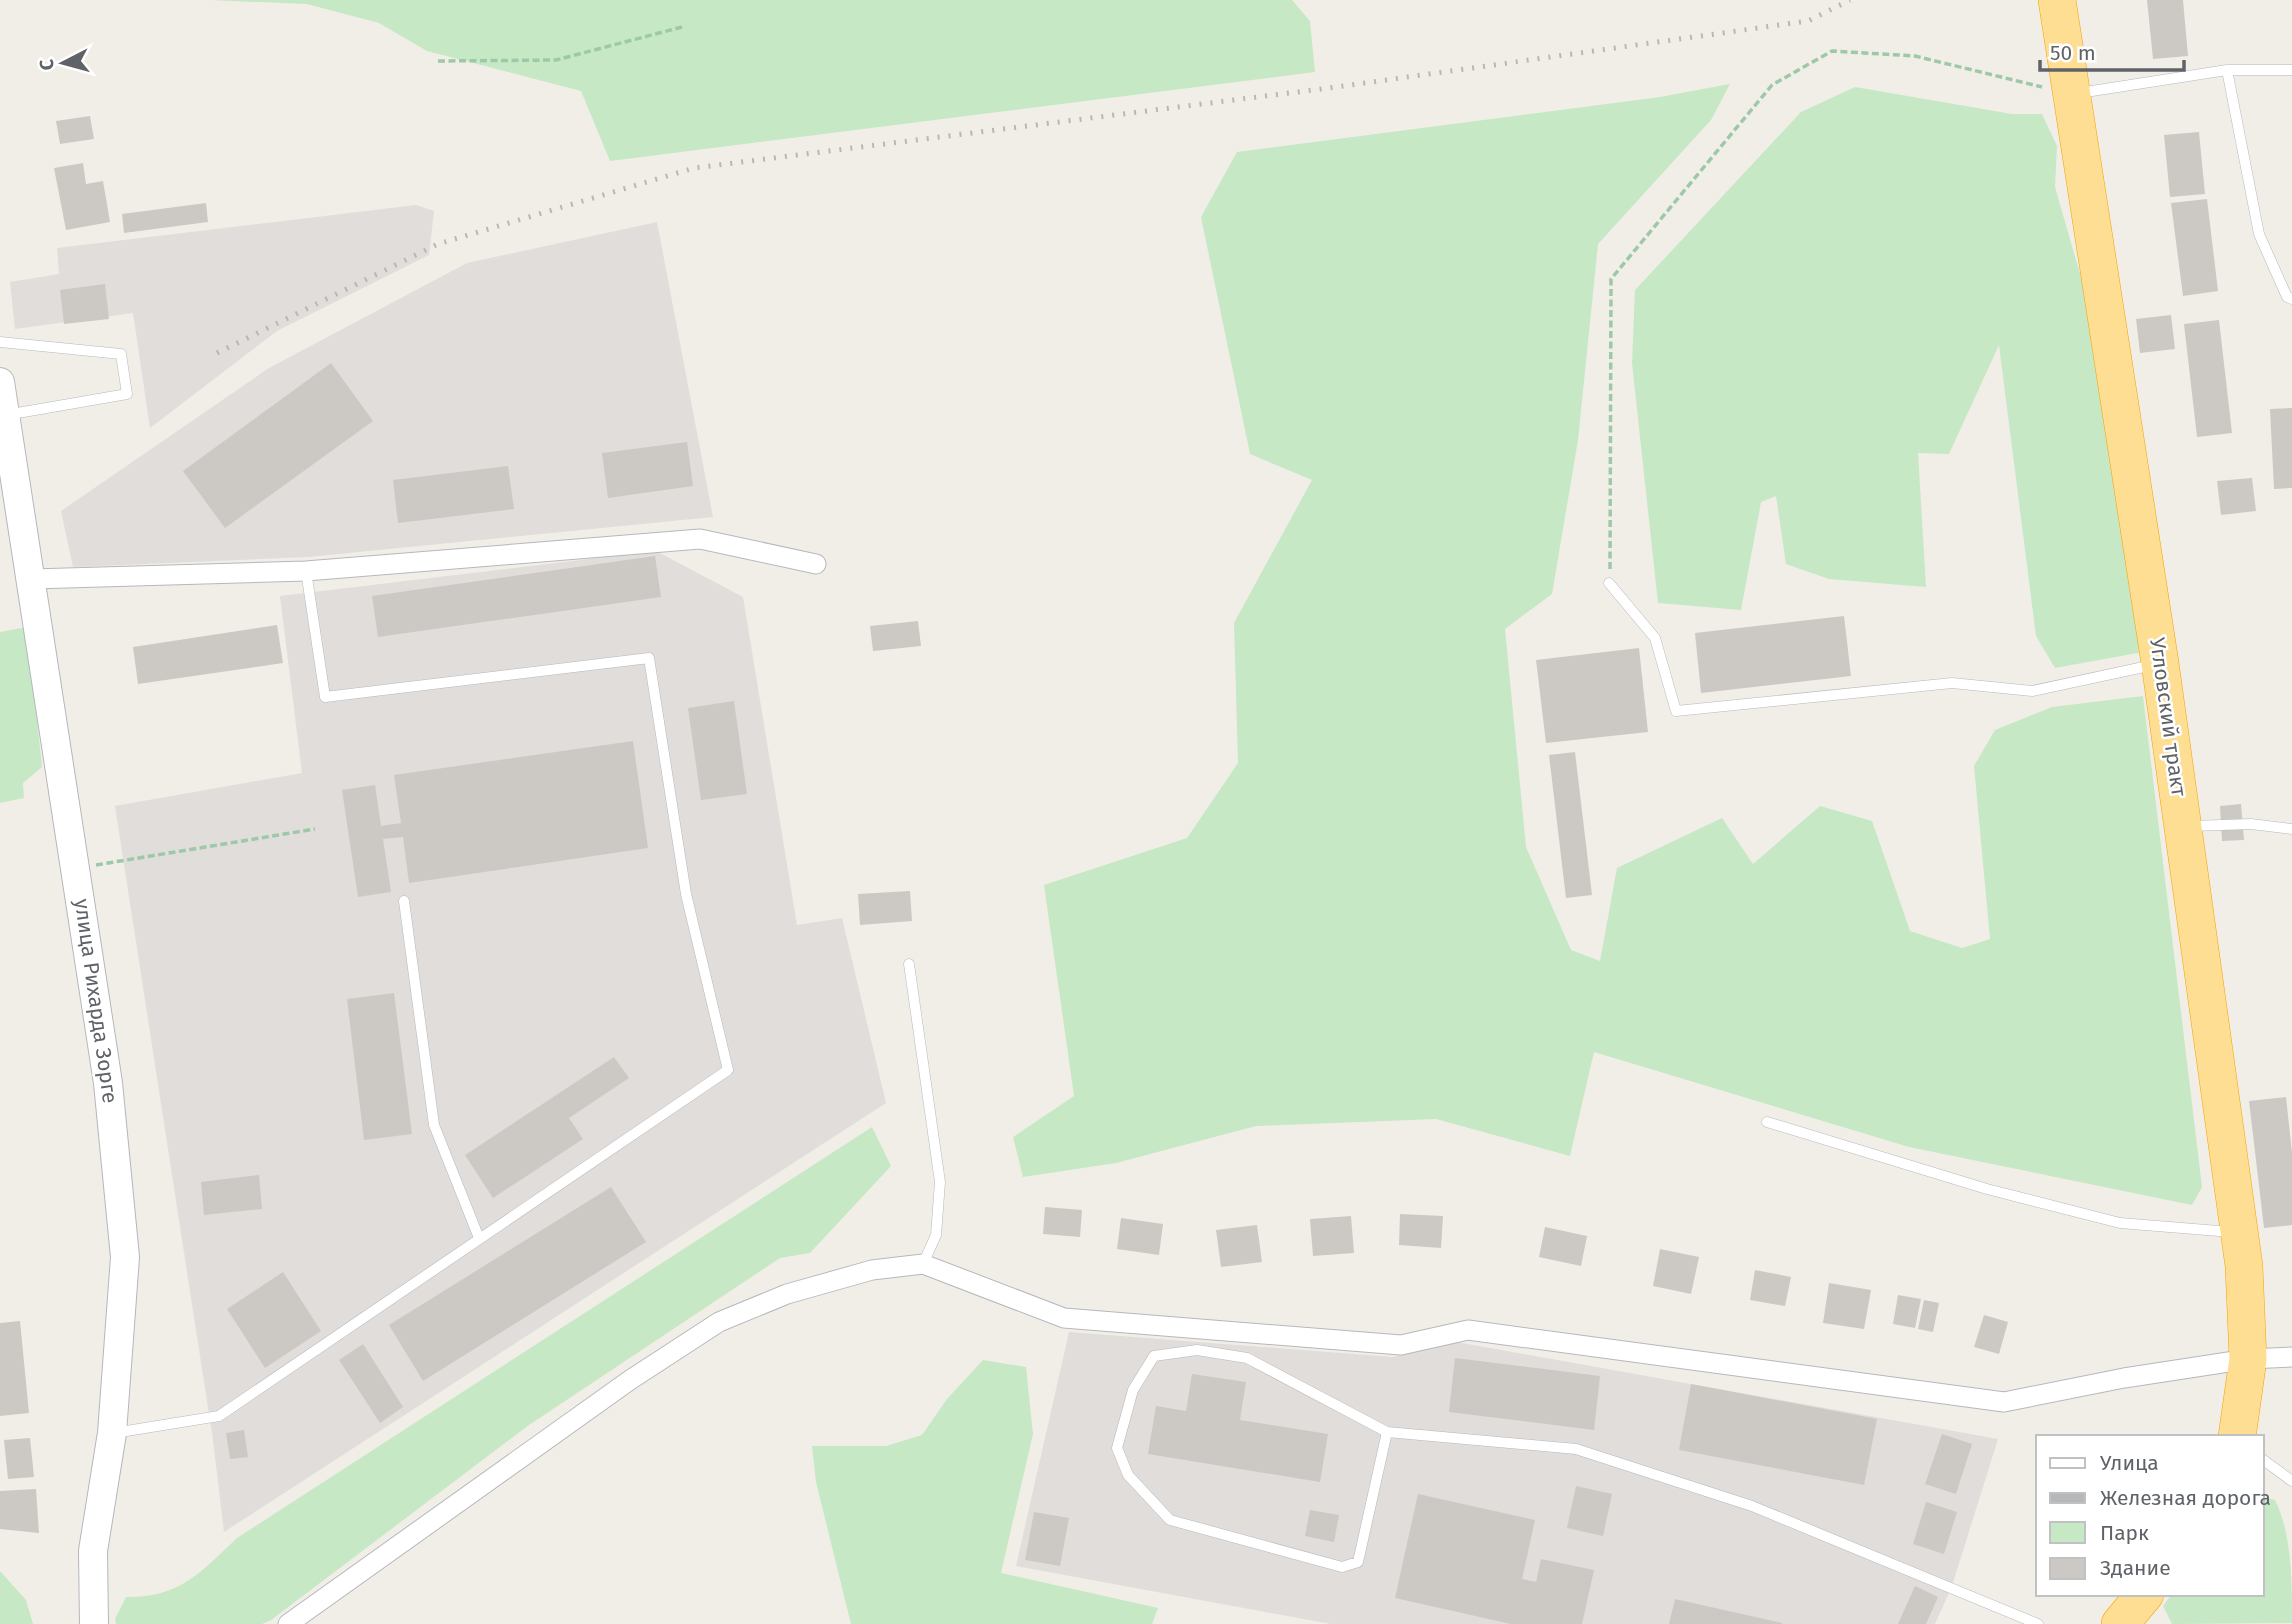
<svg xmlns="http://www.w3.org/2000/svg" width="2292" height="1624" viewBox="0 0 2292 1624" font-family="'Fira Sans',sans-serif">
	<rect width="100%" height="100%" fill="#f1eee8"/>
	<!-- industrial -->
	<path fill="#e0ddda" d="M 416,205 L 434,211 L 429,255 L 277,331 L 150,428 L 133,313 L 15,329 L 10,282 L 59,274 L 57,248 Z
		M 657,222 L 713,517 L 308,557 L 73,567 L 61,511 L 269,368 L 467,263 Z
		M 656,551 L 743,597 L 797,925 L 842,918 L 886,1103 L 224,1532 L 213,1440 L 115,806 L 302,773 L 280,596 Z
		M 1069,1332 L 1393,1357 L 1451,1341 L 1998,1439 L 1952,1586 L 1935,1624 L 1331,1624 L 1016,1566 Z"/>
	<!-- green -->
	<path fill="#c6e8c4" d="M 210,0 L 1292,0 L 1310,21 L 1315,72 L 610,161 L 581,91 L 427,51 L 379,23 L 307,4 Z
		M 1730,84 L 1711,120 L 1598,244 L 1578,440 L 1552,594 L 1505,629 L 1526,847 L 1571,950 L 1600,961 L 1617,868 L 1722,818 L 1753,864 L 1820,806 L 1872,821 L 1910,931 L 1962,948 L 1990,939 L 1974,766 L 1995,730 L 2052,707 L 2143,696 L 2202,1187 L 2192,1205 L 1909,1147 L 1594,1052 L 1570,1156 L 1436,1119 L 1256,1126 L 1116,1163 L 1023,1177 L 1013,1137 L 1074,1096 L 1044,885 L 1187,838 L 1238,763 L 1234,623 L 1312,480 L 1250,454 L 1201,217 L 1237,152 L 1660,97 Z
		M 1855,87 L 2012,114 L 2042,114 L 2057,146 L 2055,187 L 2082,281 L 2143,652 L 2055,668 L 2036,636 L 1999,345 L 1949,454 L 1918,453 L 1926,587 L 1829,579 L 1786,564 L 1776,496 L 1761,502 L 1741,610 L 1658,603 L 1632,363 L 1635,290 L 1801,112 Z
		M 27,627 L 42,767 L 23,783 L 24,798 L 0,803 L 0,632 Z
		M 872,1127 L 891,1166 L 810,1253 L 780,1258 L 529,1425 L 271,1620 L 262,1624 L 116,1624 L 115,1619 L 126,1597 C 180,1598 201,1572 237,1538 Z
		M 983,1360 L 1026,1367 L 1033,1434 L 1001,1573 L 1158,1608 L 1152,1624 L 851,1624 L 816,1482 L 812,1446 L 886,1446 L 922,1435 L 947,1399 Z
		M 2262,1497 L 2275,1500 C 2292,1534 2292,1582 2292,1623 L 2172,1624 L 2163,1606 L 2172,1594 L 2262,1594 Z
		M 0,1571 L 26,1600 L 33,1624 L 0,1624 Z"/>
	<!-- building -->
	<path fill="#ccc9c5" d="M 2147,0 L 2183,0 L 2188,56 L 2153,59 Z
		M 90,116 L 94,139 L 60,144 L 56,121 Z
		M 2199,132 L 2205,194 L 2170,197 L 2164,135 Z
		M 83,163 L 86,184 L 103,181 L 110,222 L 66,230 L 54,168 Z
		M 2207,199 L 2218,291 L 2183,296 L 2171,203 Z
		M 206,203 L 208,222 L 124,233 L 122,214 Z
		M 105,284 L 109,319 L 64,324 L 60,290 Z
		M 2171,315 L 2175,349 L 2140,353 L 2136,319 Z
		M 2219,320 L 2232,433 L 2197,437 L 2184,324 Z
		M 331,363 L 373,421 L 225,528 L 183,471 Z
		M 2292,408 L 2292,488 L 2274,489 L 2270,409 Z
		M 687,442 L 693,486 L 608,498 L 602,453 Z
		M 508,466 L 514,509 L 398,523 L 393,480 Z
		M 2252,478 L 2256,511 L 2221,515 L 2217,481 Z
		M 655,556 L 661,597 L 378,637 L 372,596 Z
		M 1844,616 L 1851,676 L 1701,693 L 1695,633 Z
		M 918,621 L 921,646 L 873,651 L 870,626 Z
		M 277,625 L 283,663 L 138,684 L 133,647 Z
		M 1639,648 L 1648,732 L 1546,743 L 1536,660 Z
		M 734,701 L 747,794 L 701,800 L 688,708 Z
		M 633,741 L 648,848 L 409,883 L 403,837 L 383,839 L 391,892 L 358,897 L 342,790 L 375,785 L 381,826 L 401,823 L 394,775 Z
		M 1575,752 L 1592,895 L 1566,898 L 1549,755 Z
		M 2241,804 L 2244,840 L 2222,841 L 2220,806 Z
		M 910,891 L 912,921 L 860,925 L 858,894 Z
		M 394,993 L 412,1134 L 364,1140 L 347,999 Z
		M 614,1057 L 629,1078 L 569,1118 L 583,1139 L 493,1198 L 465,1155 Z
		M 2286,1097 L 2292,1153 L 2292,1225 L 2264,1228 L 2249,1101 Z
		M 259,1175 L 262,1209 L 204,1215 L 201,1182 Z
		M 611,1187 L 646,1242 L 423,1381 L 389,1325 Z
		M 1045,1207 L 1082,1210 L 1080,1237 L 1043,1234 Z
		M 1400,1214 L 1443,1216 L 1441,1248 L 1399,1245 Z
		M 1351,1216 L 1354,1253 L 1313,1256 L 1310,1219 Z
		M 1121,1218 L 1163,1224 L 1159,1255 L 1117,1249 Z
		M 1257,1225 L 1262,1262 L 1221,1267 L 1216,1230 Z
		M 1545,1227 L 1587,1236 L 1581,1266 L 1539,1257 Z
		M 1660,1249 L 1699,1257 L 1691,1294 L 1653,1286 Z
		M 1755,1270 L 1791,1277 L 1785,1306 L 1750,1300 Z
		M 283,1272 L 321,1331 L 265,1368 L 227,1309 Z
		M 1829,1283 L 1871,1290 L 1864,1329 L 1823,1323 Z
		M 1898,1295 L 1921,1299 L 1915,1328 L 1893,1324 Z
		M 1924,1300 L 1939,1303 L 1933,1332 L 1918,1329 Z
		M 1984,1315 L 2008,1322 L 1999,1354 L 1974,1347 Z
		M 20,1321 L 29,1413 L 0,1416 L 0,1323 Z
		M 363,1344 L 403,1407 L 380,1423 L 339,1360 Z
		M 1455,1358 L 1600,1376 L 1594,1430 L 1449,1412 Z
		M 1192,1374 L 1246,1382 L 1240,1420 L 1328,1434 L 1320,1482 L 1148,1454 L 1156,1406 L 1186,1411 Z
		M 1691,1384 L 1877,1419 L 1864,1485 L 1679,1450 Z
		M 244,1430 L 248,1457 L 230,1459 L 226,1433 Z
		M 1942,1434 L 1972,1444 L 1956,1494 L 1925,1484 Z
		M 30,1438 L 34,1477 L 8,1479 L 4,1440 Z
		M 1576,1486 L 1612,1494 L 1603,1536 L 1567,1528 Z
		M 36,1489 L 39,1533 L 0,1529 L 0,1491 Z
		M 1418,1494 L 1535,1520 L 1522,1579 L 1536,1582 L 1541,1559 L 1594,1570 L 1582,1624 L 1511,1624 L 1395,1598 Z
		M 1926,1502 L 1957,1512 L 1944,1554 L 1913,1544 Z
		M 1310,1510 L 1339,1515 L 1334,1542 L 1305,1536 Z
		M 1034,1512 L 1069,1518 L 1060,1566 L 1025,1560 Z
		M 1915,1586 L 1938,1597 L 1926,1624 L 1898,1624 Z
		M 1675,1599 L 1782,1623 L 1782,1624 L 1669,1624 Z"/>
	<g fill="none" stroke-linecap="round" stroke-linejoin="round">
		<!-- lane casing -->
		<g stroke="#b5b8bc" stroke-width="11">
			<path id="lane" d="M 2227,70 L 2259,234 L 2287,297 L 2292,299
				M 2079,93 L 2227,70 L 2292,70
				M 0,342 L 121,354 L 127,394 L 6,415
				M 1609,583 L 1655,638 L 1676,711 L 1952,683 L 2032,691 L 2153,665
				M 2191,826 L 2251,824 L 2292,829
				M 404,901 L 434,1125 L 479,1238
				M 909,964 L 940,1182 L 936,1235 L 923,1264
				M 1767,1122 L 1987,1189 L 2120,1223 L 2231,1232
				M 1387,1432 L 1358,1562 L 1342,1567 L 1170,1520 L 1128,1475 L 1117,1448 L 1133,1390 L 1154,1356 L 1197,1350 L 1247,1358 L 1387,1432 L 1576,1449 L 1752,1506 L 2038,1624
				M 114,1433 L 219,1416 L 728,1070 L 686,894 L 649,658 L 325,697 L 306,571
				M 2262,1459 L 2292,1481"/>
		</g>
		<!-- street casing -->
		<g stroke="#b5b8bc" stroke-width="21">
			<path id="street" d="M 32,579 L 306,571 L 700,539 L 816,564
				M 288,1624 L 630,1380 L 719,1322 L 787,1294 L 872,1270 L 923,1264 L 1064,1318 L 1401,1345 L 1468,1330 L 2004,1402 L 2124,1378 L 2248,1359 L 2292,1357"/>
		</g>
		<!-- secondary casing -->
		<g stroke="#b4b7bc" stroke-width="30">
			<path id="secondary" d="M 0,382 L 108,1083 L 125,1257 L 112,1433 L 93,1551 L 94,1624"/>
		</g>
		<!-- highway casing -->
		<g stroke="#f8a100" stroke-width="38">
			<path id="highway" d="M 2057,0 L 2160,663 L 2244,1266 L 2248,1359 L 2237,1437
				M 2120,1624 L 2145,1594"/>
		</g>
		<!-- path -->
		<path stroke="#9dc9a8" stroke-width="3.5" stroke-dasharray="7 3.5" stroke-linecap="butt" d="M 438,61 L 556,60 L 682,27
			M 1610,569 L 1611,279 L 1772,85 L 1832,51 L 1915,56 L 2042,87
			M 96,865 L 315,829"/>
		<!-- lane -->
		<use href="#lane" stroke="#fff" stroke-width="10"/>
		<!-- street -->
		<use href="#street" stroke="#fff" stroke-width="19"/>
		<!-- secondary -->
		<use href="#secondary" stroke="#fff" stroke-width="28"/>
		<!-- highway -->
		<use href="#highway" stroke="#fdde92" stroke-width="37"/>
		<!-- rail -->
		<path stroke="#b6b7b8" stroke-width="5" stroke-dasharray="2 9" stroke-linecap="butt" d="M 217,353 L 438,244 L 694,168 L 1329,88 L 1808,21 L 1850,0"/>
	</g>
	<g text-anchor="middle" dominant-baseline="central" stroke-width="5" stroke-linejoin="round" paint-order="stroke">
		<!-- street labels -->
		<g font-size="21" fill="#5f6368" stroke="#fff">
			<text transform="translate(2168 717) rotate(82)">Угловский тракт</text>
			<text transform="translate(96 1001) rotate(82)">улица Рихарда Зорге</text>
		</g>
	</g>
	<!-- legend -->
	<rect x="2036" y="1435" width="228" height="161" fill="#ffffff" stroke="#bfc1c3" stroke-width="2"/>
	<rect x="2050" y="1458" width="35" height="10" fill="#ffffff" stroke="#bfc1c3" stroke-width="2"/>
	<text x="2100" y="1470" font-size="21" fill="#5f6368">Улица</text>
	<rect x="2050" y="1493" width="35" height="10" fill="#b6b7b8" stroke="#bfc1c3" stroke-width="2"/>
	<text x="2100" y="1505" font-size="21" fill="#5f6368">Железная дорога</text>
	<rect x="2050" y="1522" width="35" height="21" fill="#c6e8c4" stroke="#bfc1c3" stroke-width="2"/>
	<text x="2100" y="1540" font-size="21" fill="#5f6368">Парк</text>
	<rect x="2050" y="1558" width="35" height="21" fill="#ccc9c5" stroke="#bfc1c3" stroke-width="2"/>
	<text x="2100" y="1575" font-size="21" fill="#5f6368">Здание</text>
	<!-- north arrow -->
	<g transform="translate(63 63) rotate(264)" stroke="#ffffff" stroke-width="5" paint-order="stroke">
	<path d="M0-5L12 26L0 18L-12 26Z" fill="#5f6368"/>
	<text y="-10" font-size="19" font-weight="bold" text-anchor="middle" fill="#5f6368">С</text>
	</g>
	<!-- scale -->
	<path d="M2040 60v10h144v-10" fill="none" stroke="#5f6368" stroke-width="3.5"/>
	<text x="2050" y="60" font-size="21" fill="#5f6368" stroke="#ffffff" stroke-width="5" paint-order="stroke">50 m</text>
</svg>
